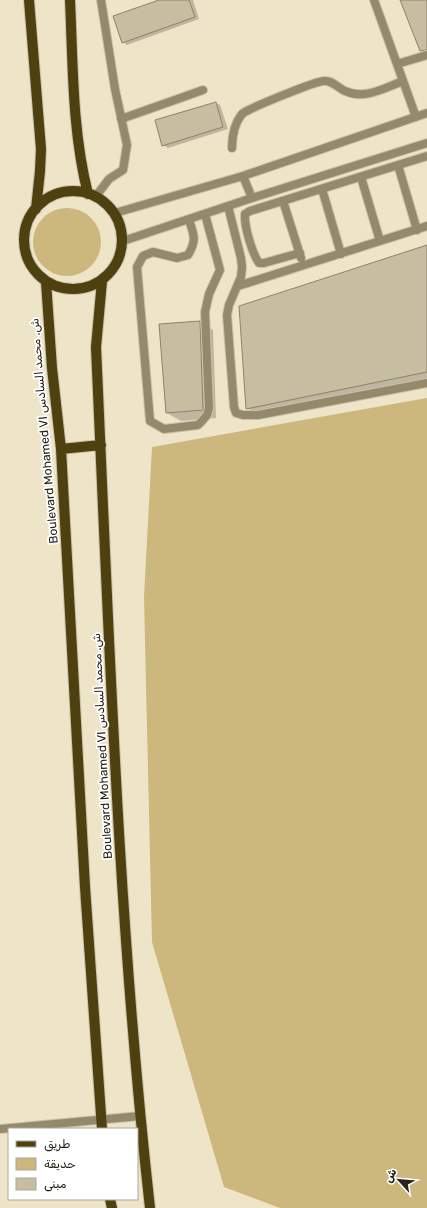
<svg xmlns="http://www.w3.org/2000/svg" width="427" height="1208" viewBox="0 0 427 1208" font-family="Rubik,'Noto Naskh Arabic',sans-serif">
	<rect width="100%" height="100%" fill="#eee4c7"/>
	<!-- green -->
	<path fill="#ccb77d" d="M33 242a34 34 0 1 1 68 0a34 34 0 1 1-68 0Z
		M 427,398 L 427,1208 L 280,1208 L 224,1187 L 152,942 L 144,597 L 152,447 Z"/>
	<!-- shadow -->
	<path fill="#0003" d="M 162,0 L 193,0 L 199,19 L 127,45 L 123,42 Z
		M 216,103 L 220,105 L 228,129 L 168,148 L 163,145 Z
		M 427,246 L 427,383 L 261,416 L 247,408 Z
		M 200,322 L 213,330 L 216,418 L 181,421 L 167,413 Z"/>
	<!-- building -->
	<path fill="#c7bda1" stroke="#8c8369" d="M 159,0 L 189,0 L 195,17 L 122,43 L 113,16 Z
		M 400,0 L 427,0 L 427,50 L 420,51 Z
		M 216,102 L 223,127 L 162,146 L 155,120 Z
		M 427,245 L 427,372 L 246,409 L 239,306 Z
		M 200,321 L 203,410 L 166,413 L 159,324 Z"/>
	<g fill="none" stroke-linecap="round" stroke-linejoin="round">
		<!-- lane casing -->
		<g stroke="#cac1a8" stroke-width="10">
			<path id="lane" d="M 374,0 L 416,117
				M 397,64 L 427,55
				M 121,119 L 203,90
				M 232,148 C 232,136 234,124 242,114 C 247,109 316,81 324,81 C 332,80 338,88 345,91 C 365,100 384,88 403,81
				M 398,165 L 417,230
				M 243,176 L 252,198
				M 361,177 L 380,241
				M 322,189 L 341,254
				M 96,196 L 109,179 L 123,170 L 127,145 L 115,89 L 101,0
				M 283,201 L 301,258
				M 228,206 L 241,258 L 242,267 L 241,277 L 229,305 L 227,315 L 234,407 L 236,413 L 243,415 L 258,415 L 427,383
				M 115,213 L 243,176 L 427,113
				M 189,220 C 194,235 197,240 188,255 L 177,258 L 153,252 L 143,256 L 137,267 L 150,421 L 164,429 L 198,425 L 202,421 L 207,415 L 209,408 L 205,312 L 209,294 L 220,270 L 205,214
				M 123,241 L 252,198 L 427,143
				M 300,253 L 264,263 L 259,263 C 252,253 244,226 245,214 L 250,211 L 427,156
				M 238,286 L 427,226"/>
		</g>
		<!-- street casing -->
		<g stroke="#cac1a8" stroke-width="10">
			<path id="street" d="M 0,1129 L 140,1116"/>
		</g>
		<!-- primary casing -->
		<g stroke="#cac1a8" stroke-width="12">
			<path id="primary" d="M 29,0 L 41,149 L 40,171 L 36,209
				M 70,0 C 73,64 72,131 88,194
				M24 240a49 49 0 1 1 98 0a49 49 0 1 1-98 0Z
				M 102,281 L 96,347 C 109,634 118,922 150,1208
				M 46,282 L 52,368 L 61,449 L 85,887 L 102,1129
				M 61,449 L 101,445
				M 110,1199 L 112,1208"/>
		</g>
		<!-- lane -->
		<use href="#lane" stroke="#94896b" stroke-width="8"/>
		<!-- street -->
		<use href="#street" stroke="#94896b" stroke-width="8"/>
		<!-- primary -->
		<use href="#primary" stroke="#4f400f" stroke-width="10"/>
	</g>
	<g text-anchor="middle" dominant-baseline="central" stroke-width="3.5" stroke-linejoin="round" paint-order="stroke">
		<!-- street labels -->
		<g font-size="12" fill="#262318" stroke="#fff">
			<text transform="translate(44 431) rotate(-95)">Boulevard Mohamed VI ش. محمد السادس</text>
			<text transform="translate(102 746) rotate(-93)">Boulevard Mohamed VI ش. محمد السادس</text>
		</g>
	</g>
	<!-- legend -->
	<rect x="8" y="1128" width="130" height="72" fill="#ffffff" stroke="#a8a7a3"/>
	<rect x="16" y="1141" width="20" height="6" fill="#4f400f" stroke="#a8a7a3"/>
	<text x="44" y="1148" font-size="12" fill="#262318">طريق</text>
	<rect x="16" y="1158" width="20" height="12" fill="#ccb77d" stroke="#a8a7a3"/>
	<text x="44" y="1168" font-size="12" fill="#262318">حديقة</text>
	<rect x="16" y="1178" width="20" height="12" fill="#c7bda1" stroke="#a8a7a3"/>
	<text x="44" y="1188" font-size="12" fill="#262318">مبنى</text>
	<!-- north arrow -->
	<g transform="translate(399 1180) rotate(297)" stroke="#ffffff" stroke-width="3" paint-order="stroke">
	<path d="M0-3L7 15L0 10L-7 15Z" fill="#262318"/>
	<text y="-6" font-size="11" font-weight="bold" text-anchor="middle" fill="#262318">ش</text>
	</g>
</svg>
